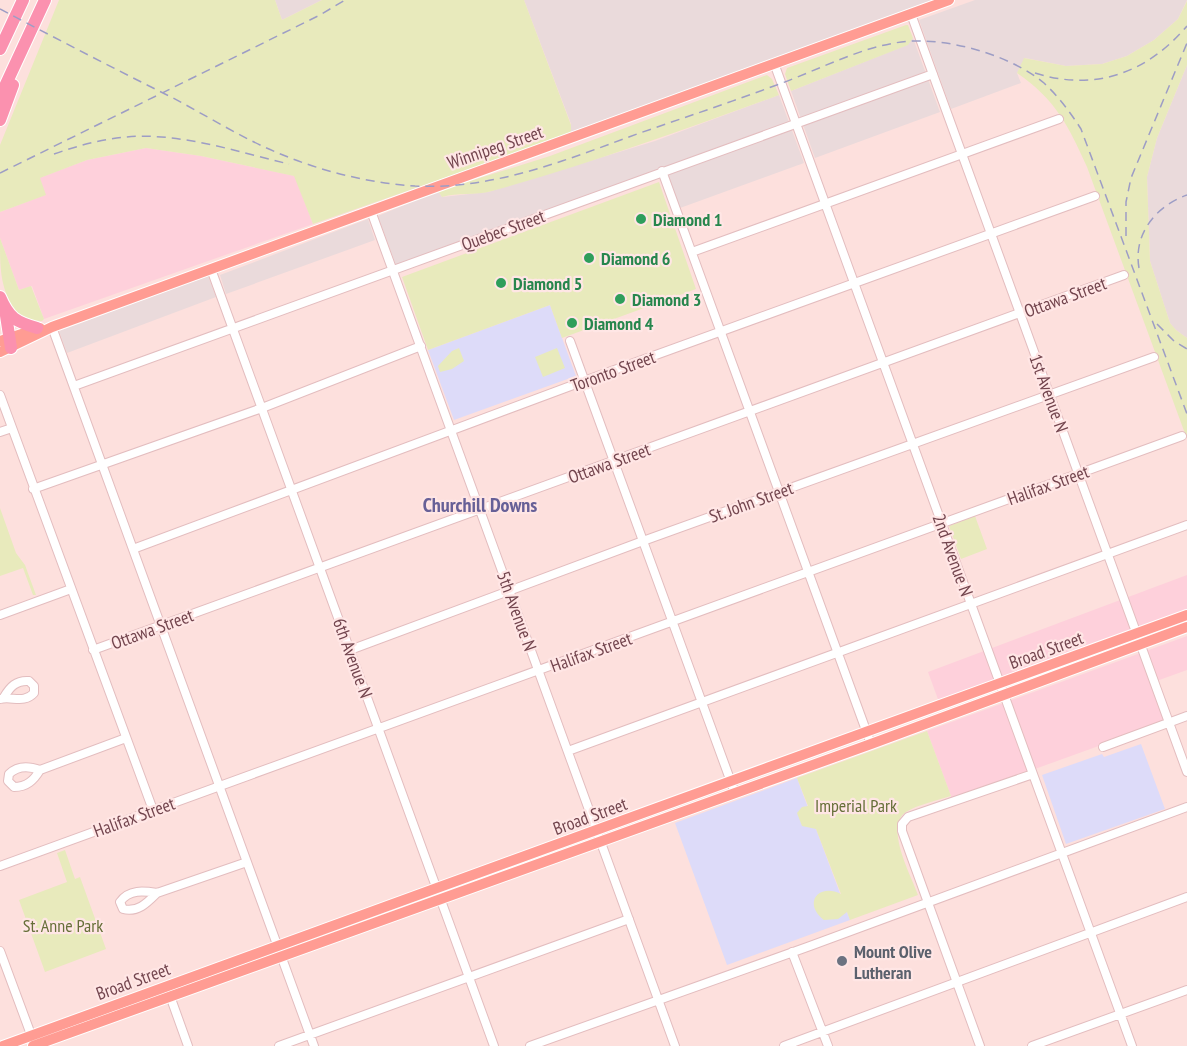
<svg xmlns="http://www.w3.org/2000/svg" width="1187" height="1046" viewBox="0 0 1187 1046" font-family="'PT Sans Narrow',sans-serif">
	<rect width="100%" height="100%" fill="#fde0dd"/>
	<!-- commercial -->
	<path fill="#fed0db" d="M 146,148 L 201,156 L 295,176 L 313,224 L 44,319 L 32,286 L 19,290 L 0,238 L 0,212 L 45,195 L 39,178 L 87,160 Z
		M 1187,575 L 1187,610 L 939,702 L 928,672 Z
		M 1187,636 L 1187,670 L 1151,683 L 1165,722 L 952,799 L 927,731 Z"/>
	<!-- industrial -->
	<path fill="#eadadb" d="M 275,0 L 322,0 L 282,20 Z
		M 524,0 L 932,0 L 567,135 L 571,124 Z
		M 975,0 L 1187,0 L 1178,19 L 1154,40 L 1127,56 L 1102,64 L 1066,66 L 1025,58 L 1017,73 L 1021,83 L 951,109 L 919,20 Z
		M 913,38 L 940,112 L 815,158 L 791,91 L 907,45 Z
		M 1187,65 L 1187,338 L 1176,330 L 1170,323 L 1150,261 L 1147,177 L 1157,138 Z
		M 779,95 L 804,163 L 680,208 L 665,167 L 396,265 L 378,216 L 438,191 L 442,197 L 488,192 L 655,141 Z
		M 368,219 L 375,240 L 226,294 L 220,275 Z
		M 208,276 L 216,297 L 67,353 L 59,331 Z"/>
	<!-- education -->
	<path fill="#dddbf9" d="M 550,305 L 576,376 L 454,420 L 428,350 Z
		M 1141,744 L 1165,809 L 1066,844 L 1042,775 L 1102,754 L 1104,757 Z
		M 797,778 L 850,920 L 727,965 L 675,823 Z"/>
	<!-- green -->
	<path fill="#e8eabc" d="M 59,0 L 275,0 L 282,20 L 322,0 L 524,0 L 571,125 L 571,131 L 567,135 L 313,224 L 294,176 L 201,156 L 146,148 L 87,160 L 40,178 L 46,195 L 0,212 L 0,145 Z
		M 1187,1 L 1187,65 L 1157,138 L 1147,177 L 1150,261 L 1170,323 L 1176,330 L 1187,338 L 1187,439 L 1087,167 C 1068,125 1056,100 1017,73 L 1024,58 L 1066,66 L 1102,64 L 1127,56 L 1154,40 L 1178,19 Z
		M 906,25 L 908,25 L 913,38 L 908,45 L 791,91 L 785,74 L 787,68 Z
		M 767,75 L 772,79 L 779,95 C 684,130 589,164 492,191 C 475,196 458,192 442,197 L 438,191 L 550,156 Z
		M 659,182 L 696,289 L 562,338 L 550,305 L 428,350 L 402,277 Z
		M 0,238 L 19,290 L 31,286 L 44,319 L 42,321 L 21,320 C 0,290 0,274 0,238 Z
		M 459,348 L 464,361 L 452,369 L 440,372 L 438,366 L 452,351 Z
		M 557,348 L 565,368 L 543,377 L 535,357 Z
		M 0,508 L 16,553 L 25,565 L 36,595 L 33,595 L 23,568 L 0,576 Z
		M 975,516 L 987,549 L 961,559 L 949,526 Z
		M 927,731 L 951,796 C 938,800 917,805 906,812 C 884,827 911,875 918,895 L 850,920 L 847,912 L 838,919 L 824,920 C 802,903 819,883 841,894 L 816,829 L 802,826 L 797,813 L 802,807 L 808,806 L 797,778 Z
		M 65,850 L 75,879 L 80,877 L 106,949 L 45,972 L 19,900 L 67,882 L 57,853 Z"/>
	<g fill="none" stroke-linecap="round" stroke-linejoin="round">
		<!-- minor casing -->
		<g stroke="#e3bdbf" stroke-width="10">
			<path id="minor" d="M 911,14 L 1187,772
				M 774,63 L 1132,1046
				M 662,171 L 871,744
				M 371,211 L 675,1046
				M 692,252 L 1059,119
				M 211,269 L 494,1046
				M 52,327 L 314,1046
				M 570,341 L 735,793
				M 74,386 L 933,74
				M 0,395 L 153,810
				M 0,432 L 12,428
				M 33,489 L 262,408 L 421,346
				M 133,549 L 584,381 L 1095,196
				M 0,615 L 71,589
				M 93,650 C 437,526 781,402 1124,275
				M 350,650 L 643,541 L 1154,357
				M 0,699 C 12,696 24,704 34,693 L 34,686 L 29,681 C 16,680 10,687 4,697
				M 1103,747 L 1187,716
				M 568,751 L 1187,525
				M 40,770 C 29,766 18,765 9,774 L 8,781 L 14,787 C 27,787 34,780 40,770 L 126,738
				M 0,866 L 1182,436
				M 157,893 C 148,902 138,913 123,909 L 120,902 C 129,889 144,891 157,893 L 247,862
				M 0,951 L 33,1040
				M 792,952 L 828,1046
				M 169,993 L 188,1046
				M 279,1046 L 629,919
				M 530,1046 L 810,946 L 1187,807
				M 784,1046 L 1187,897
				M 980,1046 L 902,831 L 902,824 L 908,817 L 1033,774
				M 1032,1046 L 1187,990"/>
		</g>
		<!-- major casing -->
		<g stroke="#fff" stroke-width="12">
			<path id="major" d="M 0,341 L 40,328
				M 0,352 L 52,327 L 949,0
				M 3,1046 L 1187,615
				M 33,1046 L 871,744 L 1187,627"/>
		</g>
		<!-- highway casing -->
		<g stroke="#fff" stroke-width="14">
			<path id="highway" d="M 0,49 L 23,0
				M 0,97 L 45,0
				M 0,120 L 13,85
				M 0,297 C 9,318 16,322 37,328
				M 5,309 L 11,348"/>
		</g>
		<!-- minor -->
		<use href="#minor" stroke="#fff" stroke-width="8"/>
		<!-- major -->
		<use href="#major" stroke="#ff9c93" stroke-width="10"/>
		<!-- highway -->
		<use href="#highway" stroke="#fb91af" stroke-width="12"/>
		<!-- rail -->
		<path stroke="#9d9dc5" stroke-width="1.5" stroke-dasharray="9 6" stroke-linecap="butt" d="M 0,9 C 57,39 115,69 173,98 C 209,117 245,140 283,155 C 324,172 370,183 415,186 C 493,190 566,160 637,134 C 686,117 734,101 782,83 C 826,67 875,39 923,41 C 962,42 1014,58 1044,83 C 1059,97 1070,112 1081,129 L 1187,414
			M 1035,73 C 1095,92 1147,73 1187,26
			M 54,154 C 77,146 102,139 126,137 C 179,132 238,152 289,164
			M 0,173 L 320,15 L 345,0
			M 1126,236 L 1126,202 L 1131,178 L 1187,43
			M 1139,268 C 1133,234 1156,206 1187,195
			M 1157,324 L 1174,341 L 1187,349"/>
	</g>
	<!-- markers -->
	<g fill="#2e9e5b" stroke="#ffe6e5" stroke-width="2">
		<circle cx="641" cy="219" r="6"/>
		<circle cx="589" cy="258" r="6"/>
		<circle cx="501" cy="283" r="6"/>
		<circle cx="620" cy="299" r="6"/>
		<circle cx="572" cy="323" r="6"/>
	</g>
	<circle fill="#6b7280" stroke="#ffe6e5" stroke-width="2" cx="842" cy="961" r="6"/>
	<g text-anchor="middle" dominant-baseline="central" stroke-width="4.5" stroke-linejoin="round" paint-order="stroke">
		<!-- street labels -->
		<g font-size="18" fill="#73454e" stroke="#ffe6e5">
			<text transform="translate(495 147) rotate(-19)">Winnipeg Street</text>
			<text transform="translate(503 230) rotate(-20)">Quebec Street</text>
			<text transform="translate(1065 297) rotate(-20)">Ottawa Street</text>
			<text transform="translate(613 371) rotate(-20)">Toronto Street</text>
			<text transform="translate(1049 393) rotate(70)">1st Avenue N</text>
			<text transform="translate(609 463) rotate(-20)">Ottawa Street</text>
			<text transform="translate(1048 485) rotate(-20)">Halifax Street</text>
			<text transform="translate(751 502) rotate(-20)">St. John Street</text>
			<text transform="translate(953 555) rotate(70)">2nd Avenue N</text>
			<text transform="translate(517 611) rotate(70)">5th Avenue N</text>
			<text transform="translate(152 629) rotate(-20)">Ottawa Street</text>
			<text transform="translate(1046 650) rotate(-20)">Broad Street</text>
			<text transform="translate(591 652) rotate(-20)">Halifax Street</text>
			<text transform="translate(353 658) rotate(70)">6th Avenue N</text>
			<text transform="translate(590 816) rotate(-20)">Broad Street</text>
			<text transform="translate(134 817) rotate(-20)">Halifax Street</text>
			<text transform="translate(133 981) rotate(-20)">Broad Street</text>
		</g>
		<!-- leisure labels -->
		<g font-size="18" font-weight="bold" fill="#27864d" stroke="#ffe6e5" text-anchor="start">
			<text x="653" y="219">Diamond 1</text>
			<text x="601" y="258">Diamond 6</text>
			<text x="513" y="283">Diamond 5</text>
			<text x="632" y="299">Diamond 3</text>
			<text x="584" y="323">Diamond 4</text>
		</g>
		<!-- park labels -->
		<g font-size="18" fill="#666f38" stroke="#ffe6e5">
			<text x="856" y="805">Imperial Park</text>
			<text x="63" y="925">St. Anne Park</text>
		</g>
		<!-- worship labels -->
		<g font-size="18" font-weight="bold" fill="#5b616d" stroke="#ffe6e5" text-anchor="start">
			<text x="854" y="951">Mount Olive<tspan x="854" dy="21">Lutheran</tspan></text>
		</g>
		<!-- neighbourhood labels -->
		<g font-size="20" font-weight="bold" fill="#676097" stroke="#ffe6e5">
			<text x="480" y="505">Churchill Downs</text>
		</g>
	</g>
</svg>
